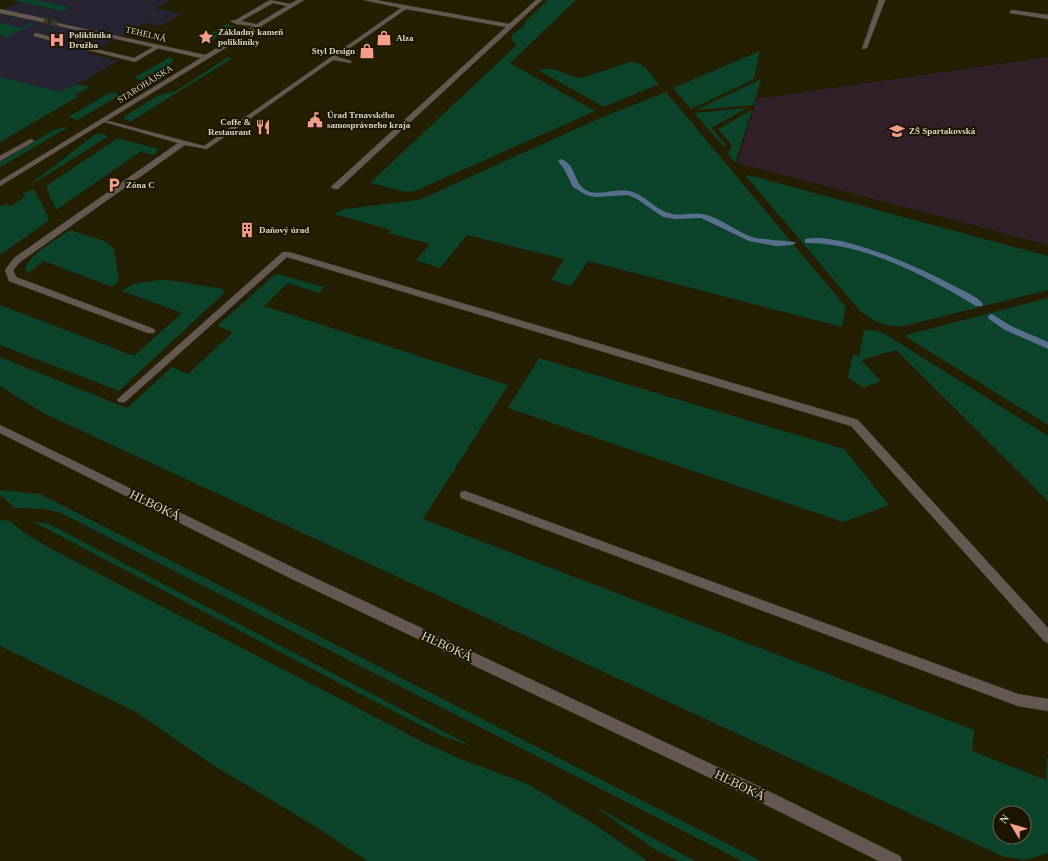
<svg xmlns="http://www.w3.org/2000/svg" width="1048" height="861" viewBox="0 0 1048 861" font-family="'Times New Roman',serif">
	<rect width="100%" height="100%" fill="#241e03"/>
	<!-- education -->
	<path fill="#312027" d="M 1048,57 L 1048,245 L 737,163 L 757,99 Z"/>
	<!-- medical -->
	<path fill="#262333" d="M 23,0 L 170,0 L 156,8 L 181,14 L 161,26 L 146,23 L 88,53 L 118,61 L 60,94 L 0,79 L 0,11 Z"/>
	<!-- green -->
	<path fill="#0b442a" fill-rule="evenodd" d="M 13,0 L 37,0 L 69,7 L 62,11 Z
		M 548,0 L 576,0 L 510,63 L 595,111 L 415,191 L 406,192 L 370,183 L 517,45 L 512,40 L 512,35 L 525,25 L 524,23 Z
		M 0,23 L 22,28 L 31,23 L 34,24 L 7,37 L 0,35 Z
		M 227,24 L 233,27 L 208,42 L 198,40 Z
		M 760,51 L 754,79 L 691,109 L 673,88 Z
		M 170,57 L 173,60 C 172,65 150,78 144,80 C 141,81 137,79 134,78 Z
		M 228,57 L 233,58 L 130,122 L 124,119 L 125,116 L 159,95 L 176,91 Z
		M 630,62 C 644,61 650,74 659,84 L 604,107 L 538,70 C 557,65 563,76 582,78 Z
		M 0,77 L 60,92 L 76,84 L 90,87 L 75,95 L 79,96 L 0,142 Z
		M 761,79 L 754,105 L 696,110 Z
		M 111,92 L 118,94 L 118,96 L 78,120 L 68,117 Z
		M 666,92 L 845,306 L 845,311 L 842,327 L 588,261 L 571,286 L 551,280 L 564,259 L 467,235 L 440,268 L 416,260 L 430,244 L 388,233 L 391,230 L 334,214 L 344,209 L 419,200 L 598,119 Z
		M 747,108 L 711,128 L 726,145 L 723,146 L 694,113 Z
		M 752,110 L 735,163 L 728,154 L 732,145 L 718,129 Z
		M 65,127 L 67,128 L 0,167 L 0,162 L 54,130 Z
		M 98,133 L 109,136 L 39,180 L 31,183 C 55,167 75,148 98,133 Z
		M 118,138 L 158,149 L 155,155 L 140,152 L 56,210 L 46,186 Z
		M 748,175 L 1048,256 L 1048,290 L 908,325 C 887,328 877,324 860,311 L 746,176 Z
		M 34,189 L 49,218 L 48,221 L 0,255 L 0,207 L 5,204 L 11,206 L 26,196 L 22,194 Z
		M 70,230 L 107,242 L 114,249 L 119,279 L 117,283 L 112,287 L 44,261 L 28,273 L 25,268 C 34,251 54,241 70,230 Z
		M 278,274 L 324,287 L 319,293 L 287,283 L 264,306 L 508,385 L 423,519 L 974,730 L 972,751 L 1046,780 L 1047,757 L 1048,758 L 1048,853 L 1025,860 L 1002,856 L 43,413 L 0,386 L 0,357 L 127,408 L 172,367 L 188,374 L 233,332 L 217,326 L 273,276 ZM 1000,813 L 1024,813 L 1024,837 L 1000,837 Z
		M 159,280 L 169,280 L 223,289 L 224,293 L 119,391 L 0,345 L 0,305 L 134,356 L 182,313 L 122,291 L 133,284 Z
		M 1048,298 L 1048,425 L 906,337 L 906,335 Z
		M 864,330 L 878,331 L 885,334 L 1048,436 L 1048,501 L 896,350 L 861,360 L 881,381 L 863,388 L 848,377 L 853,354 L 859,356 Z
		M 539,358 L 844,449 L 889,505 L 843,522 L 508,408 Z
		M 0,490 L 40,494 L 761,861 L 742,861 L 61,513 L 45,509 L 15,508 L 0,495 Z
		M 0,520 L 10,521 L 23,532 L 55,551 L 423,742 L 458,758 L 528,784 L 600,828 L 647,861 L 367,861 L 318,828 L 213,765 L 136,712 L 0,646 Z
		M 32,521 L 48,524 L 57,528 L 473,747 L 440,735 L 339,683 Z
		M 594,806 L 695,861 L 678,861 L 654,849 Z"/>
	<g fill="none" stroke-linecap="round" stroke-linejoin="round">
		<!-- stream -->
		<path fill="#596f8d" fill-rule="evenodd" d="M 561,159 C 577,164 573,187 590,192 C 603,195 616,188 629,191 C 645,194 654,209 669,213 C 679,217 691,212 702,214 C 720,217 735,231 752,237 C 761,240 794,241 796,243 L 792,245 L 776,246 L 749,241 L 701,218 L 675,219 L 663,217 L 637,199 L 628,195 L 595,197 L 586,195 L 573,187 L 564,169 L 558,161 Z
			M 805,239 C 842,231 925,270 958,288 C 966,292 978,297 983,304 L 982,306 L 976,306 C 926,276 867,244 808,243 L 805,243 Z
			M 992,314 L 1011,326 L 1048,342 L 1048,349 L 1005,330 L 989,319 L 988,317 L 989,315 Z"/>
		<!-- minor-tunnel -->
		<path stroke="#3f3920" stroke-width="6" stroke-dasharray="6 3" stroke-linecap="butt" d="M 42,20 L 59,24"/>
		<!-- service casing -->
		<g stroke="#403b22" stroke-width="1">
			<path id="service" d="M 270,0 L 295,5 L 292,7 L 273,3 L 241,21 L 259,25 L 259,27 L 236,24 L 230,21 L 236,20 Z
				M 364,0 L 376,0 L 509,24 L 536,0 L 542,0 L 338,189 L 335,189 L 331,187 L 506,27 L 406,9 L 337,57 L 351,61 L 351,63 L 333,60 L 207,149 L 185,145 L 20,262 L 13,270 L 16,277 L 154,329 L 155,331 L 154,333 L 148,333 L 9,281 L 5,270 L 14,258 L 178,143 L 101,121 L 101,119 L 204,146 L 401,8 Z
				M 879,0 L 885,0 L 867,48 L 862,49 Z
				M 1012,10 L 1048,15 L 1048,19 L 1010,13 L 1010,11 Z
				M 36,33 L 58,39 L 59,40 L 56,42 L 34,36 L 34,34 Z
				M 157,45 L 162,46 L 135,62 L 88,50 L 91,48 L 134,58 Z
				M 31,139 L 34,141 L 33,142 L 0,161 L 0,156 Z
				M 283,252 L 289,252 L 858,420 L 1048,628 L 1048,643 L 1044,641 L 851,426 L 287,257 L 125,402 L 119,402 L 117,400 L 119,398 Z
				M 465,491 L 1018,694 L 1048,699 L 1048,711 L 1018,706 L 461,498 L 460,495 L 461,492 Z"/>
		</g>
		<!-- minor casing -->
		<g stroke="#403b22" stroke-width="1">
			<path id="minor" d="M 297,0 L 304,0 L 0,186 L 0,181 L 201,58 L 59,26 L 56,24 L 57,23 L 205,55 Z
				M 0,9 L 42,18 L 45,20 L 42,22 L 0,13 Z"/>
		</g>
		<!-- tertiary casing -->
		<g stroke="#403b22" stroke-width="1">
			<path id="tertiary" d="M 0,425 L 300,571 L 756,785 L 900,856 L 902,861 L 879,861 L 746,795 L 292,579 L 0,433 Z"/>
		</g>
		<!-- service -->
		<use href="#service" fill="#655852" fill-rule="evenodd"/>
		<!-- minor -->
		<use href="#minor" fill="#655852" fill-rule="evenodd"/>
		<!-- tertiary -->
		<use href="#tertiary" fill="#655852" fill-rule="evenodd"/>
	</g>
	<!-- icons -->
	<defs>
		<g id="sight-bare" transform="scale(1.2)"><path d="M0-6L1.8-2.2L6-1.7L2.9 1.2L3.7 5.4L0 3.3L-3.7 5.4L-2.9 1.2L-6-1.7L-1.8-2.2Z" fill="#f49d8d" stroke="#1b1500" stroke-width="2.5" paint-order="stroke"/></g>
		<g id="shop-bare" transform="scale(1.2)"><path d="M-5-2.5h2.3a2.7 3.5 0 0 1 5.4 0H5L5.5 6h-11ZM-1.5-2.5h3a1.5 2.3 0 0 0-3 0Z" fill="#f49d8d" stroke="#1b1500" stroke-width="2.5" paint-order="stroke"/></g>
		<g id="hospital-bare" transform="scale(1.2)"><path d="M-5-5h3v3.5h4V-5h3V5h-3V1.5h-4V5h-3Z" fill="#f49d8d" stroke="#1b1500" stroke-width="2.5" paint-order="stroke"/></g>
		<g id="civic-bare" transform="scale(1.2)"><path d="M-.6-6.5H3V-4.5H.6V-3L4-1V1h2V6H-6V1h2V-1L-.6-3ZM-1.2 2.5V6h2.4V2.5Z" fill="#f49d8d" stroke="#1b1500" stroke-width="2.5" paint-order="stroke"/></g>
		<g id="restaurant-bare" transform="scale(1.2)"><path d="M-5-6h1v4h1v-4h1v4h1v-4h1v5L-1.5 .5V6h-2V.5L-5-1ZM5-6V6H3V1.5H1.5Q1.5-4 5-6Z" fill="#f49d8d" stroke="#1b1500" stroke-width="2.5" paint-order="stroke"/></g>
		<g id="school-bare" transform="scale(1.2)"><path d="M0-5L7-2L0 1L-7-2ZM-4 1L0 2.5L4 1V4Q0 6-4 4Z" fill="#f49d8d" stroke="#1b1500" stroke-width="2.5" paint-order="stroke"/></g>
		<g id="parking-bare" transform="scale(1.2)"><path d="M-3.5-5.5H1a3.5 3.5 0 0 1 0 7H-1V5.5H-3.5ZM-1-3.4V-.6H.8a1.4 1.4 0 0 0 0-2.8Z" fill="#f49d8d" stroke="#1b1500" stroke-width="2.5" paint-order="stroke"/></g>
		<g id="building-bare" transform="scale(1.2)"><path d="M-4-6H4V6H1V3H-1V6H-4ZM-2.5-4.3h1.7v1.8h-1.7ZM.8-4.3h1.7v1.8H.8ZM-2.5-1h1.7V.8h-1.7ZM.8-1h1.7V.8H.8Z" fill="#f49d8d" stroke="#1b1500" stroke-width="2.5" paint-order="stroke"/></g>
	</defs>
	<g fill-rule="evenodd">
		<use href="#sight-bare" x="206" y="37"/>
		<use href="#shop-bare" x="384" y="38"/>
		<use href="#hospital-bare" x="57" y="40"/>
		<use href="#shop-bare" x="367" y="51"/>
		<use href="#civic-bare" x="315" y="120"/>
		<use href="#restaurant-bare" x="263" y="127"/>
		<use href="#school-bare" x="897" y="131"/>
		<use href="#parking-bare" x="114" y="185"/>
		<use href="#building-bare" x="247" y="230"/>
	</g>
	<g text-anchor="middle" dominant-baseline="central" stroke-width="4" stroke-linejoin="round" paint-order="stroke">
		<!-- far-poi labels -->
		<g font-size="9" font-weight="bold" fill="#d6d3c3" stroke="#1b1500" text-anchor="start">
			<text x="218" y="32">Základný kameň<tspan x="218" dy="10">polikliniky</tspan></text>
			<text x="69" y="35">Poliklinika<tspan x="69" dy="10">Družba</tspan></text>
			<text x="396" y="38">Alza</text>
			<text x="355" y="51" text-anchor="end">Styl Design</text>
			<text x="327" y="115">Úrad Trnavského<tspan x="327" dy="10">samosprávneho kraja</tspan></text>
			<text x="251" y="122" text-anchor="end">Coffe &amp;<tspan x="251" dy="10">Restaurant</tspan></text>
			<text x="909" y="131">ZŠ Spartakovská</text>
			<text x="126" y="185">Zóna C</text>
			<text x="259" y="230">Daňový úrad</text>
		</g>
		<!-- far-street labels -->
		<g font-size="9" fill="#d6d3c3" stroke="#1b1500">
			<text transform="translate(146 34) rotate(13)">TEHELNÁ</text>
			<text transform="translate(145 84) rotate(-32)">STAROHÁJSKA</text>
		</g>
		<!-- near-street labels -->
		<g font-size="13" fill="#d6d3c3" stroke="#1b1500">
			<text transform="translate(155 505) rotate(26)">HLBOKÁ</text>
			<text transform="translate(447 646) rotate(25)">HLBOKÁ</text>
			<text transform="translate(740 785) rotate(26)">HLBOKÁ</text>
		</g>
	</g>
	<!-- north arrow -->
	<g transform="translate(1012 825) rotate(308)"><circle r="19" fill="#1b1500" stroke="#66614e"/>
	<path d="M0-3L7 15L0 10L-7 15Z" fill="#f49d8d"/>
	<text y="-6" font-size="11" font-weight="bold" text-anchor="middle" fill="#d6d3c3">N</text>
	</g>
</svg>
